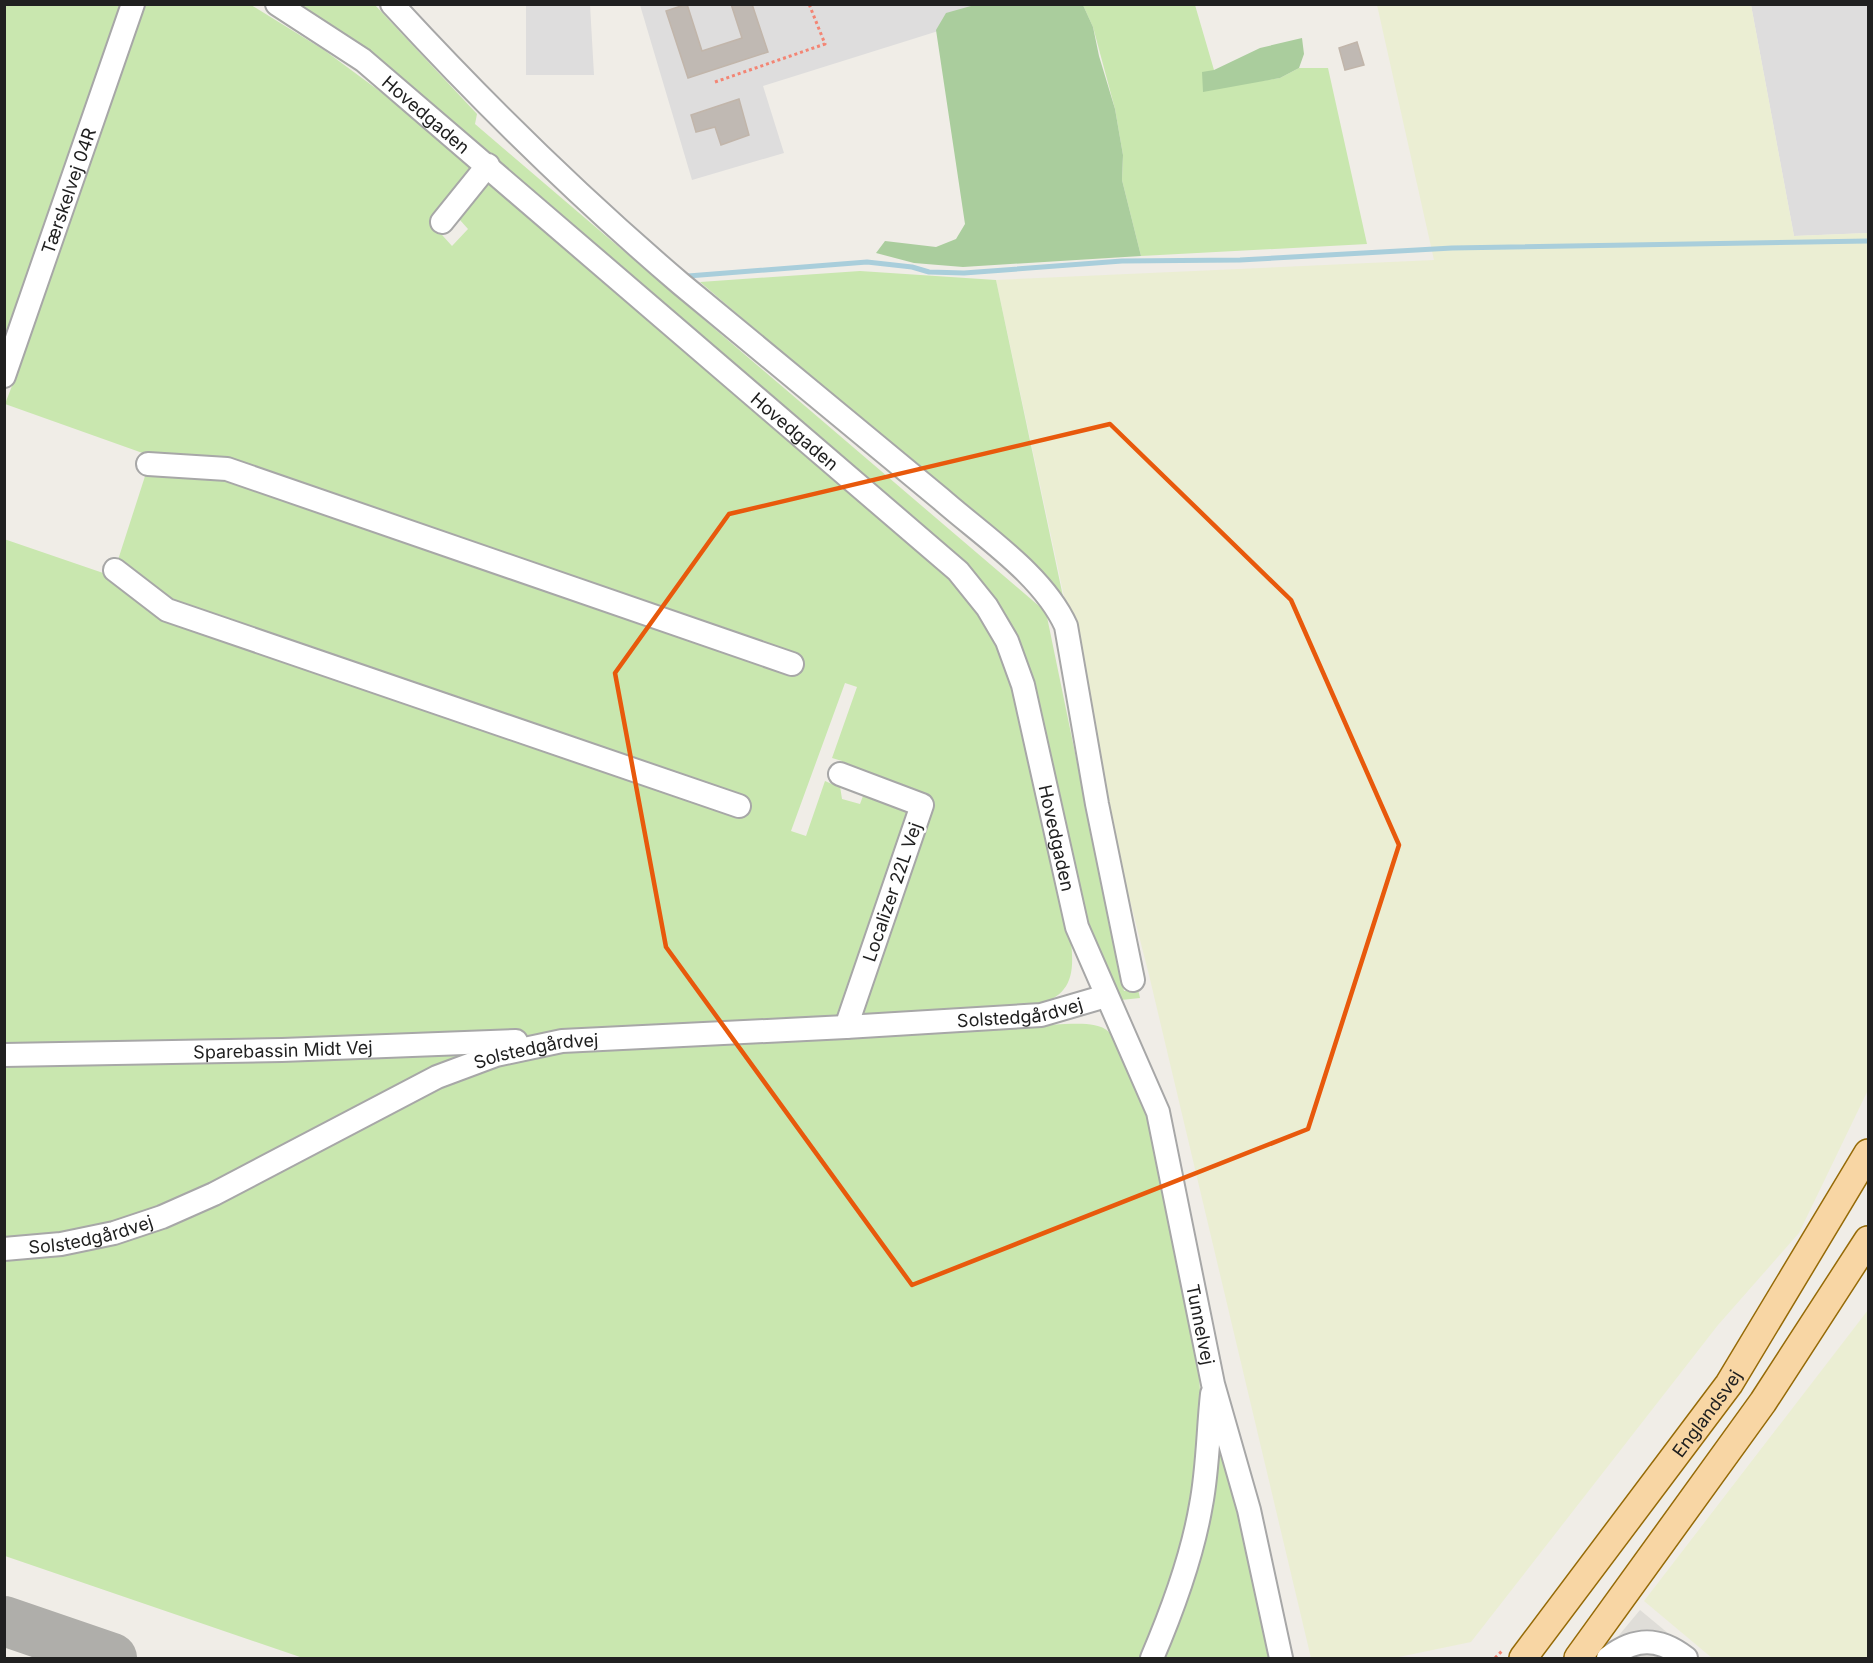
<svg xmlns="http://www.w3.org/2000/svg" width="1873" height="1663" viewBox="0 0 1873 1663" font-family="Inter,sans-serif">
	<rect width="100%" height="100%" fill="#f0ede7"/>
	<!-- residential -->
	<path fill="#dedddd" d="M 526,5 L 590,5 L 594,75 L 526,75 Z
		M 640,5 L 1021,5 L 763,86 L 784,153 L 692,180 Z
		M 1751,5 L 1868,5 L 1868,233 L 1794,236 Z"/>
	<!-- airport -->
	<path fill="#dfddd8" d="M 1640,1610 L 1698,1658 L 1600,1658 Z"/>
	<!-- farmland -->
	<path fill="#ebeed3" d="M 1377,5 L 1751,5 L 1794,236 L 1868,233 L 1868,1090 L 1799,1233 L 1718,1325 L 1471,1642 L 1394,1658 L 1311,1658 L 1149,975 L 1127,889 L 996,280 L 1434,260 Z
		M 1868,1310 L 1868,1658 L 1712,1658 L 1644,1601 Z"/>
	<!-- grass -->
	<path fill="#c9e7af" d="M 5,5 L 127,5 L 5,353 Z
		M 138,5 L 251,5 L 324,50 L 393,101 L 478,172 L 434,226 L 452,246 L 468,229 L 460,220 L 460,208 L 485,177 L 950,580 L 976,610 L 1000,648 L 1014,683 L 1071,942 C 1075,977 1070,997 1033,1006 L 859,1020 L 855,1009 L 927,801 L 840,770 L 842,761 L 832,758 L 857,687 L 845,683 L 791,831 L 806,836 L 825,781 L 832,784 L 835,780 L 840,786 L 842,799 L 860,804 L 863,796 L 868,792 C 883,794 909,801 911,818 L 844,1011 L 837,1017 L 512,1036 L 5,1049 L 4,539 L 109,575 L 165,617 L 737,816 L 742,802 L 174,605 L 160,597 L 117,563 L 147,470 L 226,475 L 785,673 L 796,659 L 233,462 L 151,456 L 5,404 L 15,378 L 10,375 Z
		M 292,5 L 375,5 L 477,114 L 475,124 L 1046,612 L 1124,991 L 1138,989 L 1140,998 L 1121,1000 L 1098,955 L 1084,914 L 1032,677 L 1020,646 L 955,554 L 551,205 L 397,76 Z
		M 1083,5 L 1195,5 L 1214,70 L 1254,82 L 1280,78 L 1299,68 L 1328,68 L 1367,244 L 1141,256 L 1122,180 L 1123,155 L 1115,109 L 1093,27 Z
		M 860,271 L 996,280 L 1065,606 L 1035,569 L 700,282 Z
		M 1065,1024 C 1079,1024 1098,1022 1109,1032 C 1121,1043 1135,1076 1141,1092 C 1155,1132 1162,1178 1170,1220 C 1182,1276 1197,1333 1200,1390 C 1201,1408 1199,1427 1198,1445 C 1192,1518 1173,1594 1139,1658 L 303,1658 L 5,1556 L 4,1258 L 76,1250 L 414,1097 L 505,1061 L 549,1053 Z
		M 494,1047 L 174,1203 L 86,1233 L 5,1241 L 5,1063 Z
		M 1216,1430 L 1234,1489 L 1271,1658 L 1159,1658 Z"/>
	<!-- forest -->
	<path fill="#aacd9d" d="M 978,4 L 1083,5 L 1093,27 L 1099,56 L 1115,109 L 1123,155 L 1122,180 L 1141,256 L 963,267 L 914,263 L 876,253 L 885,241 L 936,247 L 956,239 L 965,224 L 936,30 L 946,13 Z
		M 1302,38 L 1304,54 L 1299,68 L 1280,78 L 1203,92 L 1202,72 L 1214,70 L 1260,48 Z"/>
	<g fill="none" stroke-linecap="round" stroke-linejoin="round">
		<!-- stream -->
		<path stroke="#a9cedb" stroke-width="5" d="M 688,276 L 867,262 L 912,267 L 929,272 L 964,273 L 1122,261 L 1240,260 L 1452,248 L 1868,241"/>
		<!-- taxiway -->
		<path stroke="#afaeaa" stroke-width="50" d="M 4,1621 L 112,1658"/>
	</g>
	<!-- building -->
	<path fill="#c0b9b3" stroke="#c1b5aa" stroke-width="1.5" d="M 687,4 L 702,51 L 742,38 L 731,4 L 752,4 L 768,52 L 688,78 L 666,11 Z
		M 1357,42 L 1364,65 L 1345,70 L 1339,48 Z
		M 739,99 L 749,135 L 721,145 L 715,127 L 696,132 L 691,115 Z"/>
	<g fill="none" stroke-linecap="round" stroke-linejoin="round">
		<!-- minor casing -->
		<g stroke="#a7a7a7" stroke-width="26">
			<g id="minor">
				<path id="s1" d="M 277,4 L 363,60 L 958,571 L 987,607 L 1007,641 L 1023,685 L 1077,927 L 1158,1112 L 1213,1384 L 1249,1510 L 1281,1658"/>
				<path d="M 392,4 C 483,103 579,197 681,284 C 767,356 855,427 941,499 C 983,536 1043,575 1066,626 L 1097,804 L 1133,980"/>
				<path d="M 442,222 L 488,165"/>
				<path id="s2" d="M 4,376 L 133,4"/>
				<path d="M 148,464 L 227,469 L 792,664"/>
				<path d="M 115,570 L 167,610 L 739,806"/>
				<path d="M 840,774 L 922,805 L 846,1027"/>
				<path id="s3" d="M 4,1055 L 282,1050 L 516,1041"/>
				<path id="s4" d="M 4,1249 L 61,1244 L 114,1233 L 162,1217 L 214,1194 L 437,1077 L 496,1055 L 562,1041 L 846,1027 L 1041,1015 L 1106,996"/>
				<path d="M 1152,1658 C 1173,1609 1192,1558 1201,1505 C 1208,1469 1208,1431 1212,1394"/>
				<path d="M 1608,1658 C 1635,1637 1659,1637 1686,1658"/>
			</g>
		</g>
		<!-- major casing -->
		<g stroke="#956a07" stroke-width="30">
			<g id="major">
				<path id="s5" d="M 1523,1658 L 1729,1384 L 1868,1153"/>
				<path d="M 1578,1658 L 1763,1402 L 1868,1240"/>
			</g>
		</g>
		<!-- path -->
		<path stroke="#f38574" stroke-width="3" stroke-dasharray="3 3" stroke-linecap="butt" d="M 715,82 L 825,44 L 809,4
			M 1495,1658 L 1502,1651"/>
		<!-- minor -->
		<use href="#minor" stroke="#fff" stroke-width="22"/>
		<!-- major -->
		<use href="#major" stroke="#f8d6a4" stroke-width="27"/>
	</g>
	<!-- marked area -->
	<path fill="none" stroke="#e8590c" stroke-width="4.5" stroke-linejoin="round" d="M 1110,424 L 1291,600 L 1399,845 L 1308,1129 L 912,1285 L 666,947 L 615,673 L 729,514 Z"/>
	<g text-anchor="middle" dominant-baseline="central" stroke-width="5" stroke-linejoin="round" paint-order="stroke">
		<!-- street labels -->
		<g font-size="18" fill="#202020" stroke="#fff">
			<text stroke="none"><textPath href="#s1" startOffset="186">Hovedgaden</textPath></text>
			<text stroke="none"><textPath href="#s2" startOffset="196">Tærskelvej 04R</textPath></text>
			<text stroke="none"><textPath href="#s1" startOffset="672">Hovedgaden</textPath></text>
			<text stroke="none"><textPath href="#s1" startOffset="1176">Hovedgaden</textPath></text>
			<text transform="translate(892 892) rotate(-71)">Localizer 22L Vej</text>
			<text stroke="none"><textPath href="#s4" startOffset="1060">Solstedgårdvej</textPath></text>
			<text stroke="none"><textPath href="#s3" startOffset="279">Sparebassin Midt Vej</textPath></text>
			<text stroke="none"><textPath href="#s4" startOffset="574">Solstedgårdvej</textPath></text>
			<text stroke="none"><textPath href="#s4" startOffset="88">Solstedgårdvej</textPath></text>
			<text stroke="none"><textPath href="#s1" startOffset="1686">Tunnelvej</textPath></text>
			<text stroke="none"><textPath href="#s5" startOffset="306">Englandsvej</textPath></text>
		</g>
	</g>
	<!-- border -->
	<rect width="1873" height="1663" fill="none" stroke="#202020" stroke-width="12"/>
</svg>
